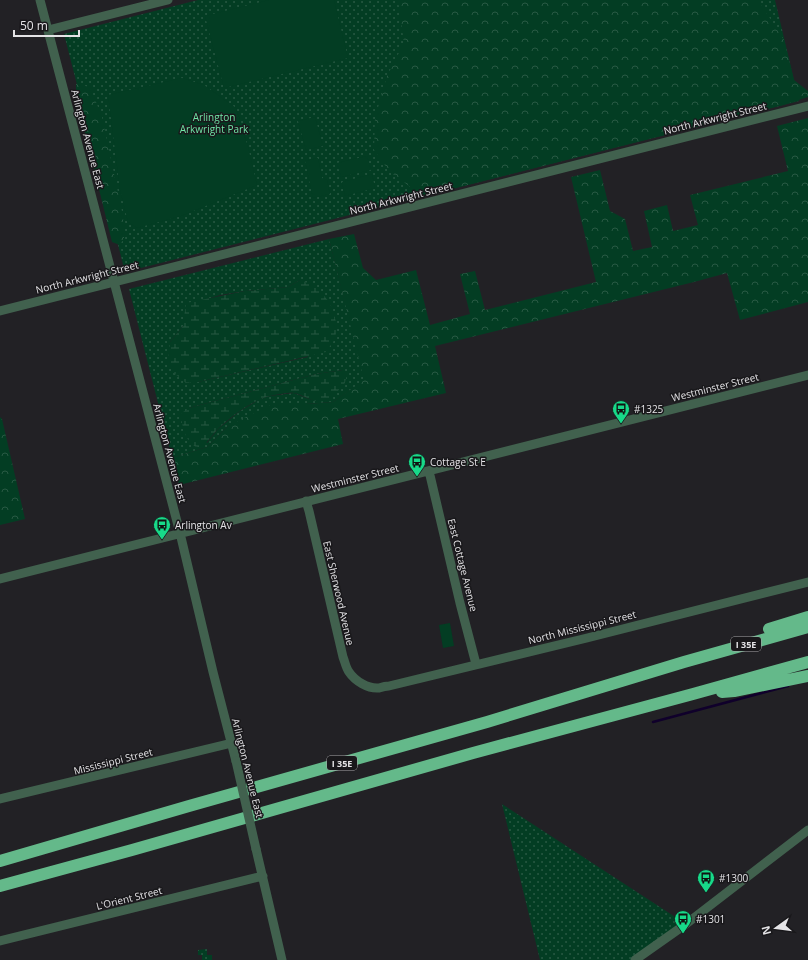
<svg xmlns="http://www.w3.org/2000/svg" width="808" height="960" viewBox="0 0 808 960" font-family="'Open Sans',sans-serif">
	<defs>
		<pattern id="grass-dots" width="8" height="8" patternUnits="userSpaceOnUse"><rect width="8" height="8" fill="#033d23"/><path d="M2 2h.1M6 6h.1" fill="none" stroke="#285943" stroke-width="1.8" stroke-linecap="round"/></pattern>
		<pattern id="forest-crowns" width="20" height="18" patternUnits="userSpaceOnUse"><rect width="20" height="18" fill="#033d23"/><path d="M2 6a3 3 0 1 1 6 0M12 15a3 3 0 1 1 6 0" fill="none" stroke="#285943"/></pattern>
		<pattern id="wetland-marsh" width="20" height="14" patternUnits="userSpaceOnUse"><rect width="20" height="14" fill="#033d23"/><path d="M1 5h8M5 5V1M11 12h8M15 12V8" fill="none" stroke="#285943"/></pattern>
	</defs>
	<rect width="100%" height="100%" fill="#222125"/>
	<!-- grass -->
	<path fill="url(#grass-dots)" fill-rule="evenodd" d="M 198,0 L 529,0 L 546,39 L 708,0 L 775,0 L 799,101 L 125,272 L 64,34 Z
		M 329,239 L 365,380 L 333,402 L 306,404 L 228,426 L 207,447 L 172,458 L 129,289 ZM 300,280 L 308,357 L 198,382 L 170,342 L 204,300 L 220,295 L 245,291 L 288,287 ZM 343,370 L 321,401 L 309,399 L 294,393 L 270,396 L 260,399 L 240,411 L 218,429 L 207,443 L 189,408 L 316,374 Z
		M 502,804 L 686,924 L 635,960 L 540,960 Z
		M 207,949 L 207,955 L 212,955 L 212,960 L 202,960 L 202,955 L 198,955 L 198,950 Z"/>
	<!-- forest -->
	<path fill="url(#forest-crowns)" d="M 398,0 L 754,0 L 762,6 L 784,40 L 794,80 L 808,91 L 808,97 L 783,105 L 420,197 L 409,186 L 389,171 L 374,150 L 375,118 L 387,76 L 404,43 Z
		M 76,84 L 90,87 L 102,117 L 123,216 L 124,238 L 120,245 L 112,242 L 82,120 C 76,106 76,98 76,84 Z
		M 808,118 L 808,302 L 740,320 L 727,273 L 694,282 L 435,346 L 446,393 L 338,419 L 343,444 L 179,485 L 172,458 L 207,447 L 228,426 L 272,404 L 306,404 L 333,402 L 364,380 L 329,239 L 354,234 L 363,268 L 376,280 L 416,270 L 430,325 L 470,314 L 460,274 L 475,271 L 485,310 L 596,282 L 571,177 L 600,170 L 610,211 L 625,219 L 633,251 L 652,247 L 644,211 L 667,205 L 673,231 L 698,225 L 690,195 L 788,171 L 777,126 Z
		M 0,417 L 2,419 L 25,519 L 0,525 Z"/>
	<!-- wetland -->
	<path fill="url(#wetland-marsh)" d="M 300,280 L 316,286 L 330,303 L 337,325 L 335,339 L 326,352 L 198,382 L 186,383 L 175,374 L 168,362 L 170,342 L 183,326 L 186,303 L 245,291 L 288,287 Z
		M 343,370 L 347,375 C 344,387 344,386 334,394 C 332,396 329,398 327,400 C 316,405 304,395 294,393 C 289,392 276,395 270,396 C 253,400 232,416 219,428 C 209,437 212,442 196,447 C 184,440 183,426 180,414 L 189,408 L 316,374 Z"/>
	<!-- pitch -->
	<path fill="#033d23" d="M 269,0 L 334,0 L 348,58 L 224,88 L 205,16 Z
		M 182,78 L 204,85 L 236,108 L 248,147 L 257,185 L 181,216 L 137,228 L 128,222 L 120,190 L 108,95 Z
		M 315,117 L 323,146 L 306,150 L 298,121 Z
		M 367,156 L 371,170 L 341,177 L 337,163 Z
		M 318,158 L 322,178 L 327,180 L 330,194 L 313,198 L 305,161 Z
		M 372,174 L 375,188 L 345,196 L 342,182 Z
		M 450,623 L 454,646 L 443,648 L 439,625 Z"/>
	<g fill="none" stroke-linecap="round" stroke-linejoin="round">
		<!-- stream -->
		<path stroke="#10002b" stroke-width="2.5" d="M 653,722 L 788,686"/>
		<!-- minor -->
		<path stroke="#41614e" stroke-width="9" d="M 40,0 L 180,533 L 213,672 L 236,761
			M 48,30 L 168,0
			M 0,311 L 808,106
			M 429,471 L 460,603 L 476,664
			M 306,501 L 309,511 L 343,657 C 345,662 346,668 349,672 C 355,681 368,689 379,688 C 382,687 386,686 389,686 L 587,638 L 808,582
			M 0,579 L 808,375
			M 0,799 L 232,743
			M 256,849 L 282,960
			M 0,941 L 263,876
			M 635,960 L 686,924 L 808,830"/>
		<!-- highway -->
		<path stroke="#64b98a" stroke-width="12" d="M 769,629 L 808,617
			M 722,692 L 734,691 L 808,676
			M 0,861 L 189,806 L 487,722 L 684,662 L 808,627
			M 0,886 L 132,850 L 473,753 L 693,694 L 808,662"/>
		<!-- minor-bridge -->
		<path stroke="#41614e" stroke-width="9" d="M 236,761 L 256,849"/>
	</g>
	<!-- icons -->
	<defs>
		<g id="bus-pin" transform="scale(0.9)"><path d="M0 17L-7.5 6A9.5 9.5 0 1 1 7.5 6Z" fill="#17d989" stroke="#19181b"/><path d="M-5-6H5V4H4V6H2V4H-2V6H-4V4H-5ZM-3.5-4V0h7V-4ZM-3.5 1.2v1.5H-2V1.2ZM2 1.2v1.5H3.5V1.2Z" fill="#111"/></g>
	</defs>
	<g fill-rule="evenodd">
		<use href="#bus-pin" x="621" y="409"/>
		<use href="#bus-pin" x="417" y="462"/>
		<use href="#bus-pin" x="162" y="525"/>
		<use href="#bus-pin" x="706" y="878"/>
		<use href="#bus-pin" x="683" y="919"/>
	</g>
	<g text-anchor="middle" dominant-baseline="central" stroke-width="3" stroke-linejoin="round" paint-order="stroke">
		<!-- shield labels -->
		<g fill="#19181b" stroke="#a7a6a9" stroke-width="1">
			<rect x="731" y="637" width="30" height="14" rx="3"/>
			<rect x="327" y="756" width="30" height="14" rx="3"/>
		</g>
		<g font-size="9" font-weight="bold" fill="#e4e3e6">
			<text x="746" y="644">I 35E</text>
			<text x="342" y="763">I 35E</text>
		</g>
		<!-- park labels -->
		<g font-size="10" fill="#70e5a6" stroke="#19181b">
			<text x="214" y="117">Arlington<tspan x="214" dy="12">Arkwright Park</tspan></text>
		</g>
		<!-- street labels -->
		<g font-size="10" fill="#e4e3e6" stroke="#19181b">
			<text transform="translate(715 118) rotate(-14)">North Arkwright Street</text>
			<text transform="translate(88 139) rotate(75)">Arlington Avenue East</text>
			<text transform="translate(401 198) rotate(-14)">North Arkwright Street</text>
			<text transform="translate(87 277) rotate(-14)">North Arkwright Street</text>
			<text transform="translate(715 387) rotate(-14)">Westminster Street</text>
			<text transform="translate(170 453) rotate(75)">Arlington Avenue East</text>
			<text transform="translate(355 478) rotate(-14)">Westminster Street</text>
			<text transform="translate(463 565) rotate(76)">East Cottage Avenue</text>
			<text transform="translate(339 593) rotate(77)">East Sherwood Avenue</text>
			<text transform="translate(582 627) rotate(-14)">North Mississippi Street</text>
			<text transform="translate(113 761) rotate(-14)">Mississippi Street</text>
			<text transform="translate(248 768) rotate(76)">Arlington Avenue East</text>
			<text transform="translate(129 898) rotate(-14)">L'Orient Street</text>
		</g>
		<!-- poi labels -->
		<g font-size="10" fill="#e4e3e6" stroke="#19181b" text-anchor="start">
			<text x="634" y="409">#1325</text>
			<text x="430" y="462">Cottage St E</text>
			<text x="175" y="525">Arlington Av</text>
			<text x="719" y="878">#1300</text>
			<text x="696" y="919">#1301</text>
		</g>
	</g>
	<!-- north arrow -->
	<g transform="translate(776 928) rotate(256)" stroke="#19181b" stroke-width="3" paint-order="stroke">
	<path d="M0-3L7 15L0 10L-7 15Z" fill="#e4e3e6"/>
	<text y="-6" font-size="11" font-weight="bold" text-anchor="middle" fill="#e4e3e6">N</text>
	</g>
	<!-- scale -->
	<path d="M14 30v6h65v-6" fill="none" stroke="#e4e3e6" stroke-width="2"/>
	<text x="20" y="30" font-size="12" fill="#e4e3e6" stroke="#19181b" stroke-width="3" paint-order="stroke">50 m</text>
</svg>
